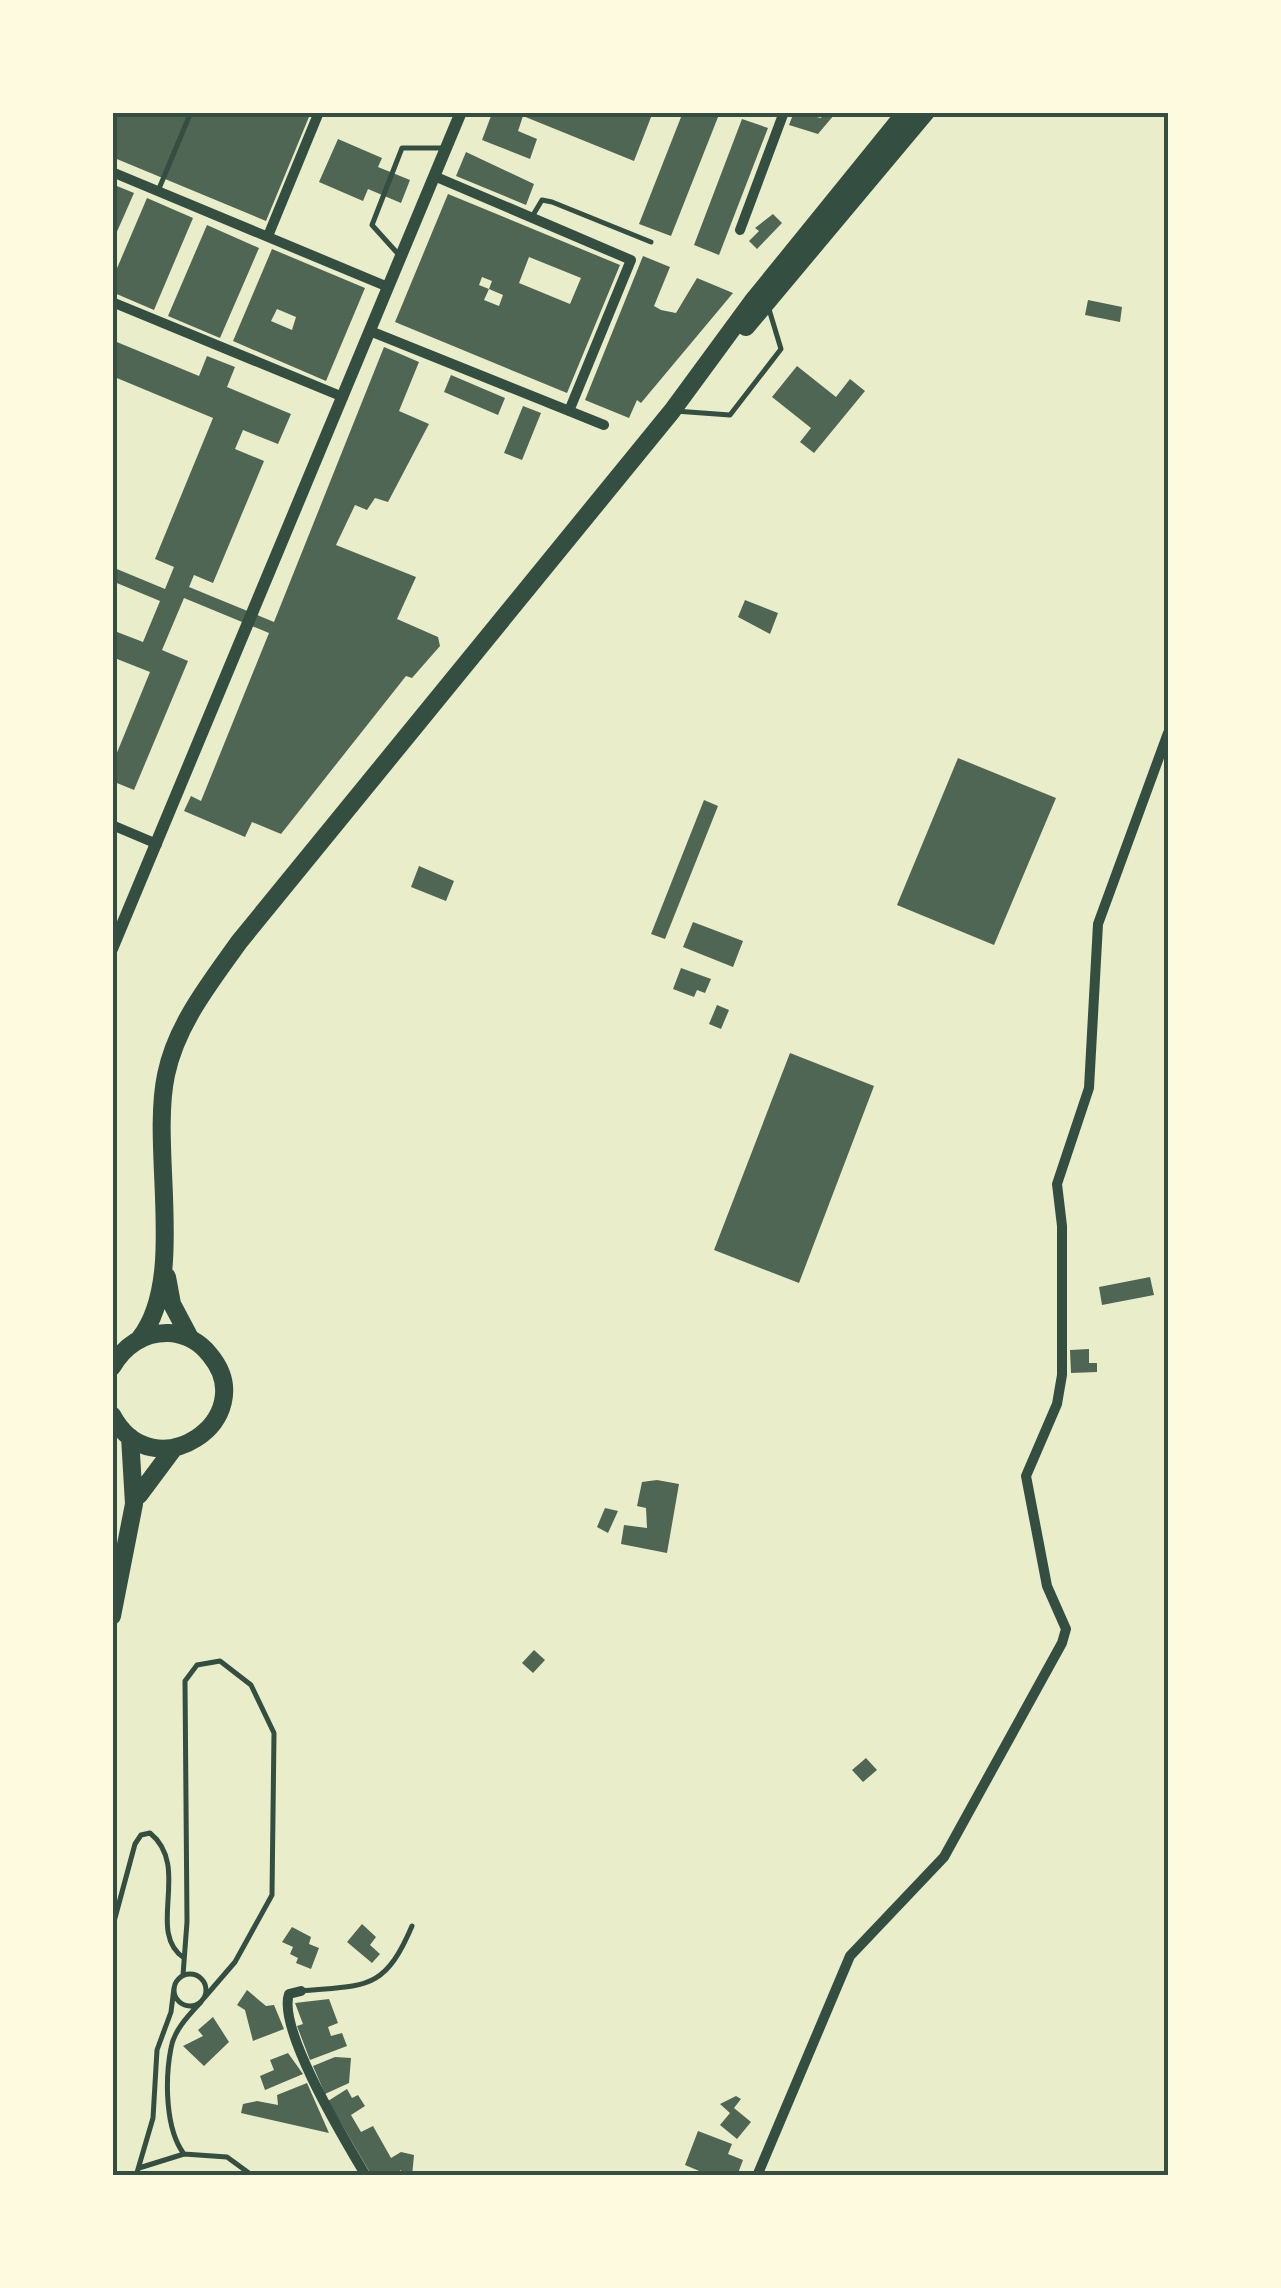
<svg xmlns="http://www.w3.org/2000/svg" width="1281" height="2288" viewBox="0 0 1281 2288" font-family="Manrope,sans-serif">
	<rect width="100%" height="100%" fill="#e9edc9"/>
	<!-- building -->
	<path fill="#4f6655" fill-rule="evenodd" d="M 112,112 L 311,112 L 266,221 L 112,157 Z
		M 483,112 L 653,112 L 634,161 L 523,116 L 518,131 L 537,139 L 530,159 L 482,140 L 491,116 Z
		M 683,112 L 720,112 L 671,236 L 639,224 Z
		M 794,112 L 821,118 L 823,112 L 834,115 L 818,134 L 789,125 Z
		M 742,119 L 768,128 L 719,255 L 694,245 Z
		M 338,139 L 382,158 L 378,167 L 410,180 L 401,203 L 368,189 L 363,201 L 319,182 Z
		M 466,152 L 534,184 L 526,205 L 456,176 Z
		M 112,184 L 134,193 L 112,243 Z
		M 448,194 L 620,265 L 567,393 L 395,322 ZM 529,257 L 581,278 L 570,304 L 519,283 ZM 482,277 L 492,281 L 489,289 L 503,295 L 499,306 L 484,300 L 489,289 L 479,285 Z
		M 147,198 L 193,218 L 154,310 L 112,292 L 112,280 Z
		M 773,214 L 782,223 L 757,249 L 749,241 L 759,231 L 755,228 Z
		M 207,225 L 259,248 L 220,338 L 168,316 Z
		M 272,249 L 365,288 L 326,381 L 233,341 ZM 277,309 L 296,317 L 292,330 L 271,321 Z
		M 643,256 L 670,267 L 654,306 L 661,310 L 676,313 L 697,278 L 733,293 L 641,403 L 637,400 L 629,418 L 585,400 Z
		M 1088,300 L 1122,307 L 1120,322 L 1085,315 Z
		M 112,340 L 199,376 L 207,356 L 235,367 L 227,387 L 291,414 L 278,444 L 243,430 L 235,449 L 264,461 L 213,583 L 194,575 L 189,587 L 274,622 L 384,347 L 419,362 L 399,411 L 429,424 L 388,502 L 375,498 L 367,510 L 355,505 L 336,545 L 416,577 L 397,619 L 438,637 L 440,646 L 412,678 L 406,676 L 281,834 L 252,822 L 245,837 L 184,811 L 191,796 L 201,801 L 269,633 L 184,598 L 162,650 L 188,661 L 134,790 L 112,781 L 112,753 L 116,755 L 150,672 L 112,657 L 112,630 L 143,642 L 160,601 L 112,581 L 112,567 L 165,589 L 174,567 L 155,559 L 213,418 L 112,376 Z
		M 797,366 L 836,397 L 850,379 L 865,391 L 814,453 L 800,442 L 811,428 L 772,397 Z
		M 451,375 L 505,398 L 498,415 L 444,392 Z
		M 523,406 L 541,413 L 522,460 L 504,453 Z
		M 745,600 L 778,613 L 770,634 L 738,617 Z
		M 958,758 L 1056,798 L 994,945 L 897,905 Z
		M 704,800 L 718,806 L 665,939 L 651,934 Z
		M 419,866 L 454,881 L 446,901 L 411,887 Z
		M 693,922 L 743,941 L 733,967 L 683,947 Z
		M 681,968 L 711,979 L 705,993 L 697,990 L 694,997 L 673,989 Z
		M 717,1005 L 729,1010 L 721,1029 L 709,1024 Z
		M 790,1053 L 874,1086 L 799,1283 L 714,1250 Z
		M 1150,1277 L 1154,1295 L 1102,1305 L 1099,1287 Z
		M 1089,1349 L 1089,1363 L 1097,1363 L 1097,1372 L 1071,1373 L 1070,1350 Z
		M 657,1480 L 679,1484 L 667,1553 L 621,1544 L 624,1525 L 647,1528 L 646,1508 L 637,1506 L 642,1482 Z
		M 605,1508 L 618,1511 L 608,1533 L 597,1527 Z
		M 534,1650 L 545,1660 L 533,1673 L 522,1663 Z
		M 866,1758 L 877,1770 L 863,1782 L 852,1770 Z
		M 362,1924 L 376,1937 L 370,1945 L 380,1954 L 372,1963 L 347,1942 Z
		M 292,1927 L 311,1937 L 309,1944 L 319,1948 L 311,1969 L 296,1963 L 298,1958 L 290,1954 L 293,1947 L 282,1942 Z
		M 247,1990 L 266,2006 L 274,2005 L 284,2029 L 253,2041 L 245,2010 L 237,2005 Z
		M 329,1999 L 338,2023 L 328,2027 L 331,2036 L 342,2033 L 347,2046 L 310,2060 L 297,2026 L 303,2024 L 295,2003 Z
		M 213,2017 L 229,2042 L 204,2066 L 183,2046 L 203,2036 L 198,2030 Z
		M 288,2053 L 303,2074 L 265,2090 L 260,2076 L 274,2070 L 270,2060 Z
		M 335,2057 L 351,2058 L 349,2083 L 325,2094 L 313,2066 Z
		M 307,2083 L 329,2133 L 241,2113 L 243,2104 L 257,2101 L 278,2105 L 277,2095 Z
		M 347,2089 L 352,2098 L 358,2095 L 365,2106 L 351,2115 L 361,2132 L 373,2126 L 391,2158 L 401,2152 L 414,2155 L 412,2176 L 402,2176 L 401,2170 L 394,2176 L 372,2176 L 328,2101 Z
		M 736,2096 L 741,2099 L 734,2108 L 751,2122 L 737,2139 L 720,2125 L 730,2113 L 720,2104 Z
		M 698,2131 L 732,2144 L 728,2154 L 743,2160 L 737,2176 L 711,2176 L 685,2165 Z"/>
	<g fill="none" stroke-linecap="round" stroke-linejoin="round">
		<!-- service -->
		<path stroke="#344e41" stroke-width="5" d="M 158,191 L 191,112
			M 533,215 L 542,200 L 552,202 L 651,242
			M 399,255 L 372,225 L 402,148 L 443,148
			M 675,411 L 730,415 L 781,349 L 768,306
			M 112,1929 L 135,1844 L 141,1835 L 150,1833 C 192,1867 145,1932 184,1958
			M174 1990a16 16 0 1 1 32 0a16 16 0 1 1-32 0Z
			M 183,1975 L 187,1922 L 185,1681 L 197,1665 L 220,1661 L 251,1685 L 274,1733 L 272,1895 L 235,1962 L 204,1998
			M 301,1991 C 365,1985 384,1992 412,1926
			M 201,2002 C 189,2015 174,2030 171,2048 C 165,2079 165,2129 184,2154 L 227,2157 L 253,2176
			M 139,2168 L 184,2154
			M 136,2176 L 153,2118 L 157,2050 L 171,2012 L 174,1988"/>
		<!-- minor -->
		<path stroke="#344e41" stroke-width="10" d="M 112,172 L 388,287
			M 434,176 L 631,260 L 569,411
			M 740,230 L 784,112
			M 268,236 L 319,112
			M 112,302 L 343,397
			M 370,331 L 604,425
			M 112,825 L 157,844
			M 301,1991 L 289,1994 C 277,2029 346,2142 366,2176
			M 757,2176 L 850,1956 L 944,1857 L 1062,1643 L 1066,1629 L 1047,1586 L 1026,1476 L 1057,1404 L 1062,1375 L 1062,1226 L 1057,1184 L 1089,1088 L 1098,924 L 1168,733"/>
		<!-- tertiary -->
		<path stroke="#344e41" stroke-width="12" d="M 112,949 L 461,112"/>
		<!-- primary -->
		<path stroke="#344e41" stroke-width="18" d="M 746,327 L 926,112
			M 167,1277 L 172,1304 L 190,1338
			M 140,1338 C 187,1278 150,1151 166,1075 C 176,1025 210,983 239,942 L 672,411 L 752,302 L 906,112
			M 112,1367 C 124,1346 144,1332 169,1333 C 185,1334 200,1342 210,1355 C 263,1419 153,1493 112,1415
			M 139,1495 L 174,1448
			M 112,1616 L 134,1504 L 130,1437"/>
	</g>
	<!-- border -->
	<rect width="1281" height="2288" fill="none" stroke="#fefae0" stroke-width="230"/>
	<rect x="115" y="115" width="1051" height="2058" fill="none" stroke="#344e41" stroke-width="4"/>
</svg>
